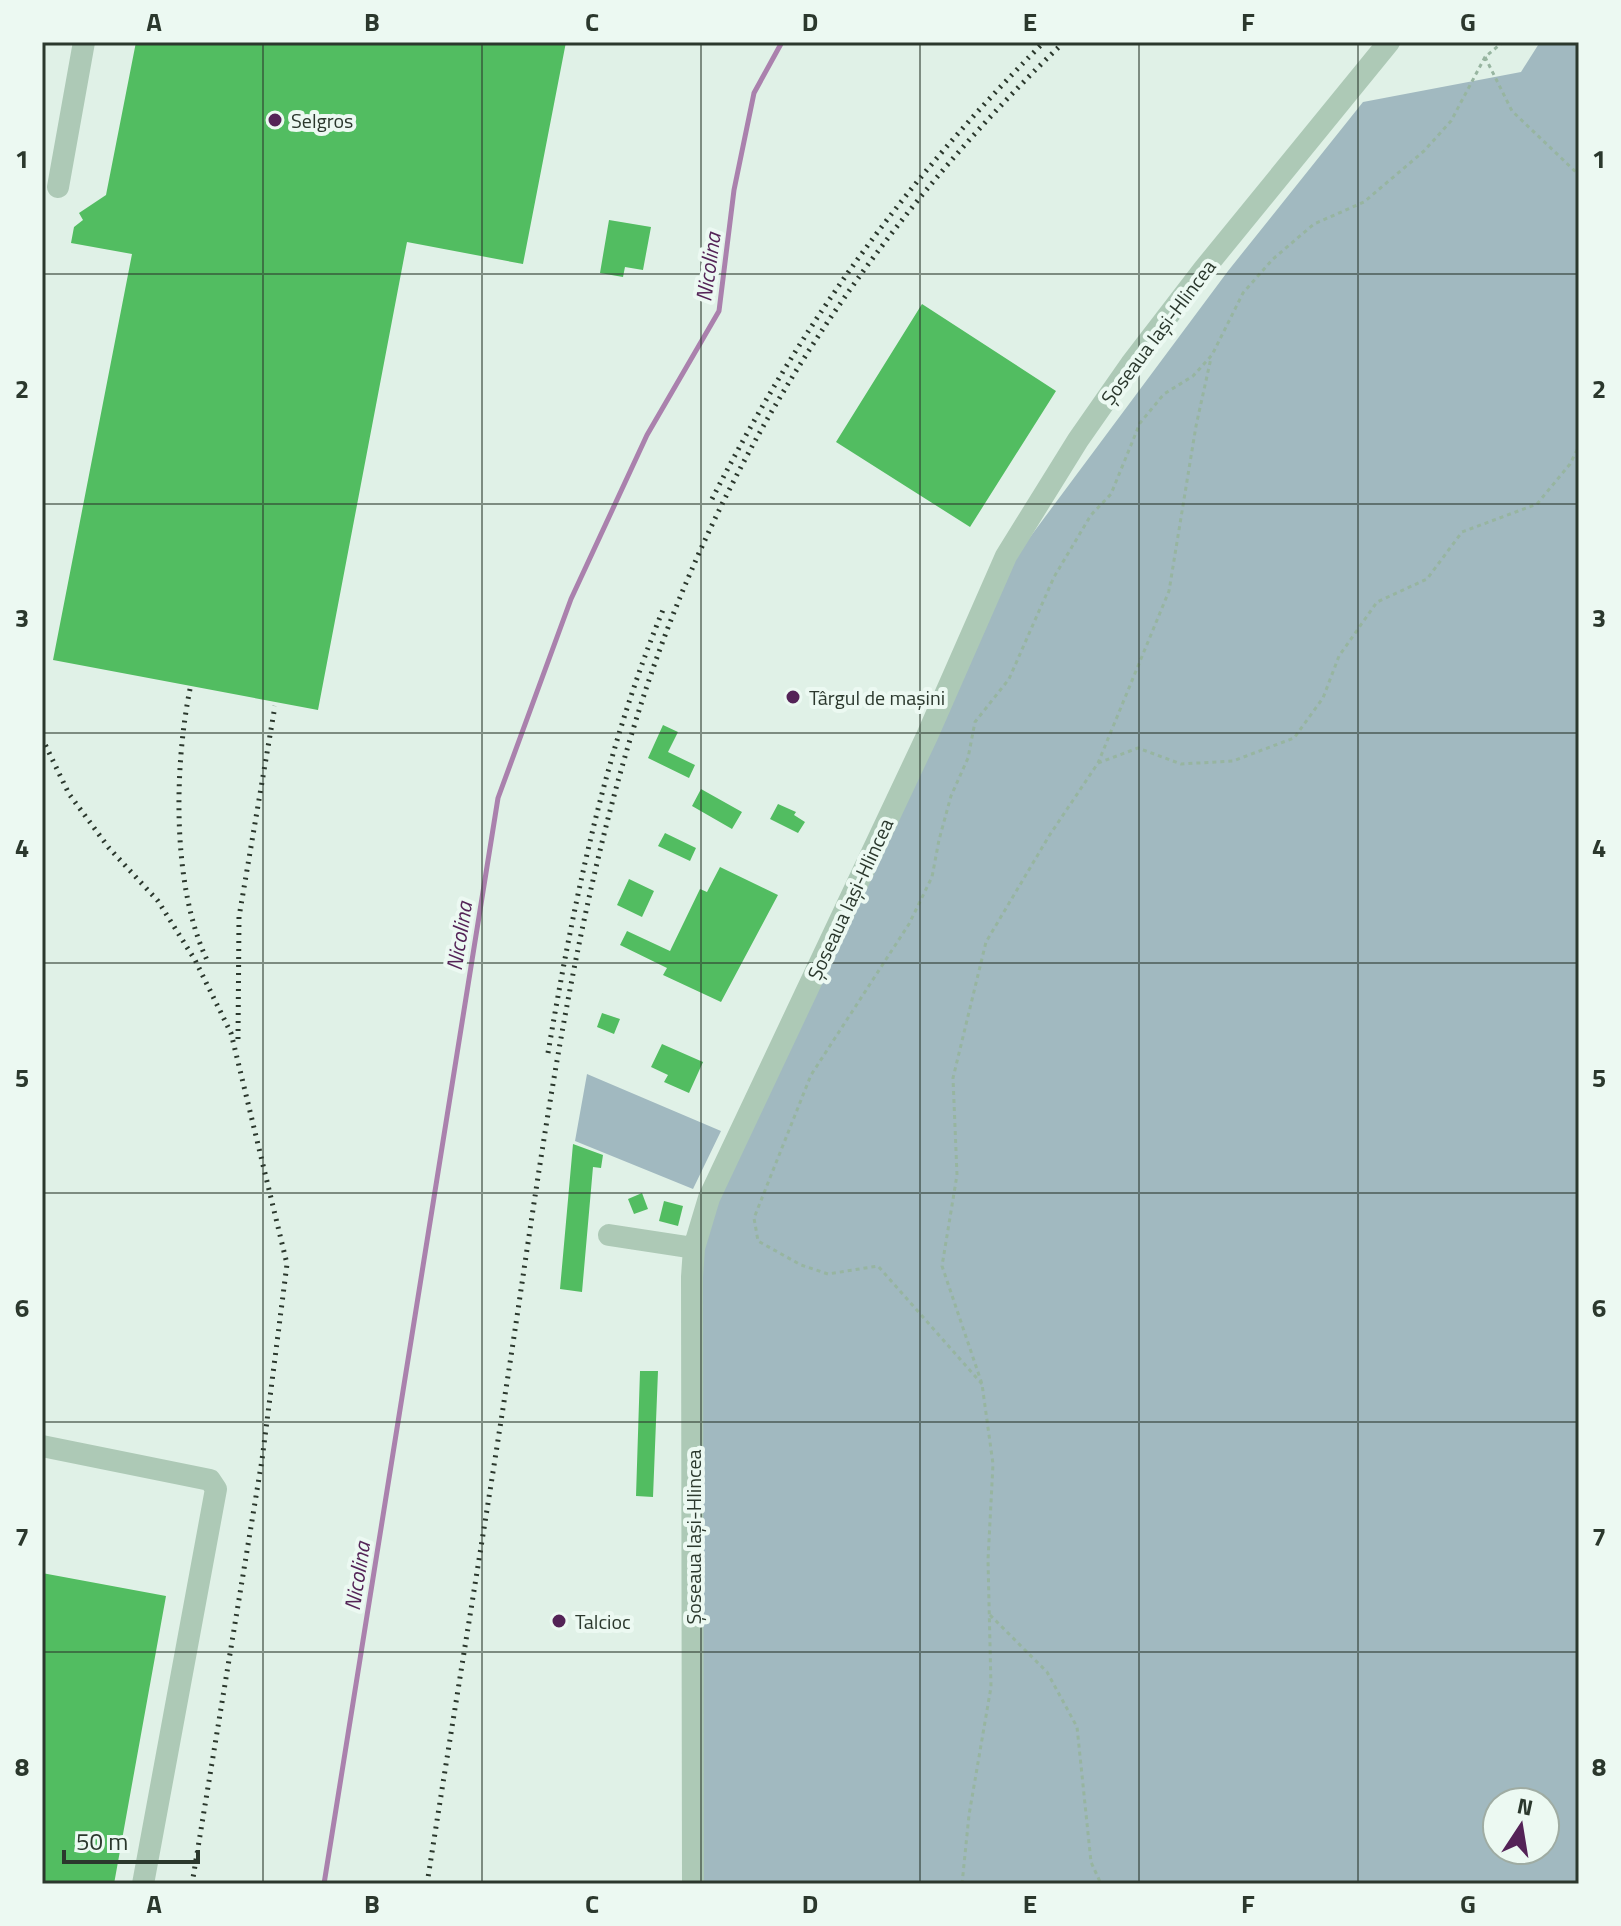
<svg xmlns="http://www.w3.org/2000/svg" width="1621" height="1926" viewBox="0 0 1621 1926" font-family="'Titillium Web',sans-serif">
	<rect width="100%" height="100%" fill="#e0f1e7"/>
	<!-- green -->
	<path fill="#a1b9c0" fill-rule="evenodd" d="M 1540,42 L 1579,42 L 1579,1884 L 701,1884 L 697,1239 L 1013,560 L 1228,271 L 1363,102 L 1521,72 ZM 1497,1802 L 1545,1802 L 1545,1850 L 1497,1850 Z
		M 587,1074 L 721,1131 L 693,1189 L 575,1141 Z"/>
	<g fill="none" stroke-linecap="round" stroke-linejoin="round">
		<!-- stream -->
		<path stroke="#aa81ad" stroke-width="5" d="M 324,1884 L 498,798 L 571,599 L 647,435 L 719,311 L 734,190 L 754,93 L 782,42"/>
	</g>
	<!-- building -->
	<path fill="#52bd61" d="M 136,42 L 566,42 L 523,264 L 407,242 L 318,710 L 53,660 L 132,254 L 71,243 L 74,227 L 83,220 L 79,213 L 106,195 Z
		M 609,220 L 651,227 L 643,270 L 625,267 L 623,277 L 600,273 Z
		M 922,304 L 1056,391 L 970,527 L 836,442 Z
		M 663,725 L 678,732 L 668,752 L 695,765 L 689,778 L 648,758 Z
		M 701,789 L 742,812 L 732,829 L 692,806 Z
		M 778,804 L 796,812 L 794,815 L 805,822 L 798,833 L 770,819 Z
		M 665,833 L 696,848 L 690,861 L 658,846 Z
		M 720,867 L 778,895 L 721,1002 L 663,975 L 667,968 L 620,945 L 627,931 L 670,951 L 700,889 L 707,892 Z
		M 629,879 L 654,891 L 642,917 L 617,905 Z
		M 602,1013 L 620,1019 L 614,1034 L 597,1027 Z
		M 662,1044 L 703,1062 L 689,1093 L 664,1082 L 668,1075 L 651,1067 Z
		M 573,1144 L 603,1155 L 601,1168 L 593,1167 L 582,1292 L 560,1289 Z
		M 642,1193 L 648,1209 L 634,1214 L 628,1199 Z
		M 664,1201 L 683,1206 L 678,1226 L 659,1221 Z
		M 640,1371 L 658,1371 L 653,1497 L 636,1496 Z
		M 42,1573 L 166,1596 L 114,1884 L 42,1884 Z"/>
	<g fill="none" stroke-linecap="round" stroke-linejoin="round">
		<!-- path -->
		<path stroke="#97b5a0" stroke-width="3" stroke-dasharray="4 4" stroke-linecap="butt" d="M 1485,57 L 1512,111 L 1579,175
			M 1098,763 L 1138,748 L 1181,764 L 1233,761 L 1294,738 L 1323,698 L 1339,656 L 1377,602 L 1427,579 L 1462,532 L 1537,504 L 1570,464 L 1579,446
			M 982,1384 L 878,1266 L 828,1274 L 801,1265 L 758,1241 L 754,1218 L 811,1075 L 909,924 L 932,877 L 939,840 L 951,796 L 968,758 L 975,722 L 1009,679 L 1054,577 L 1091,515 L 1111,494 L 1140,423 L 1164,394 L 1193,376 L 1212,355 L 1243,293 L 1273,259 L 1314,224 L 1364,202 L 1424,151 L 1451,121 L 1485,57 L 1503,42
			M 990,1615 L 1047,1672 L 1077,1727 L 1091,1862 L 1101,1884
			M 962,1884 L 969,1815 L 991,1687 L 988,1560 L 993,1464 L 982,1384 L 942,1266 L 957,1175 L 953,1078 L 986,942 L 1049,836 L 1098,763 L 1169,591 L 1196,426 L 1211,358"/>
		<!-- minor -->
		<path stroke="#adc9b6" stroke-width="22" d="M 58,187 L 84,42
			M 609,1235 L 694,1248
			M 42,1446 L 210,1480 L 216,1489 L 143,1884
			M 693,1884 L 692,1277 L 694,1248 L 709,1198 L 927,736 L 1006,556 L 1078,440 L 1131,364 L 1204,269 L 1389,42"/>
		<!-- rail -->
		<path stroke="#2b382d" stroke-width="5" stroke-dasharray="2 6" stroke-linecap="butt" d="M 712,499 C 802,323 904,182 1044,42
			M 190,689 C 174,768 172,886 207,960
			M 42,738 L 69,794 L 109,848 L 158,901 L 195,960 L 231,1033 L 287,1264 L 262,1460 L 192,1884
			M 238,1039 L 239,917 L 275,706
			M 548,1053 C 574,901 605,749 665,605
			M 427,1884 C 456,1699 487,1515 515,1330 C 547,1116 577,898 645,692 C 727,444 876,222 1064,42"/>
	</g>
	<!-- grid -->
	<path fill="none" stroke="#2b382d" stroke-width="2" stroke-opacity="0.55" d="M 263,42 L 263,1884M 482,42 L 482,1884M 701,42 L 701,1884M 920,42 L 920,1884M 1139,42 L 1139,1884M 1358,42 L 1358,1884M 42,274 L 1579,274M 42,504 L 1579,504M 42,733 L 1579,733M 42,963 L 1579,963M 42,1193 L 1579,1193M 42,1422 L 1579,1422M 42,1652 L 1579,1652"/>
	<!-- markers -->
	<g fill="#542357" stroke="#ecf9f2" stroke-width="3">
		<circle cx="275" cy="120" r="8"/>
		<circle cx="793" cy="697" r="8"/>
		<circle cx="559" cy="1621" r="8"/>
	</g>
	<g text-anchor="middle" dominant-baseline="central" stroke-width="8" stroke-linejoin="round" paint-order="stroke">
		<!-- poi labels -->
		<g font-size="20" fill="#2b382d" stroke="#ecf9f2" text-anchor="start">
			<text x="291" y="120">Selgros</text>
			<text x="809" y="697">Târgul de mașini</text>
			<text x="575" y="1621">Talcioc</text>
		</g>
		<!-- street labels -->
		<g font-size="20" fill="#2b382d" stroke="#ecf9f2">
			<text transform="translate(1158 332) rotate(-53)">Șoseaua Iași-Hlincea</text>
			<text transform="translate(850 899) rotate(-65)">Șoseaua Iași-Hlincea</text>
			<text transform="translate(693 1537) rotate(-90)">Șoseaua Iași-Hlincea</text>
		</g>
		<!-- water labels -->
		<g font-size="22" font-style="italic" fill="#542357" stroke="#ecf9f2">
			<text transform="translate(708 267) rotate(-82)">Nicolina</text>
			<text transform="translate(459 936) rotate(-81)">Nicolina</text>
			<text transform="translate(357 1576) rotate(-81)">Nicolina</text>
		</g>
	</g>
	<!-- border -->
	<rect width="1621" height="1926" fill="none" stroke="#ecf9f2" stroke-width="88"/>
	<!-- north arrow -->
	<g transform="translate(1521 1826) rotate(12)"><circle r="38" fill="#ecf9f2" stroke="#9faca3" stroke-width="2"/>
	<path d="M0-6L14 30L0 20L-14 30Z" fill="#542357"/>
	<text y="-12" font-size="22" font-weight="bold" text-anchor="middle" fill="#2b382d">N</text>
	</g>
	<!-- scale -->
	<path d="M64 1850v12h134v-12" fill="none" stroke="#2b382d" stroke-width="4"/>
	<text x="76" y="1850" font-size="24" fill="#2b382d" stroke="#ecf9f2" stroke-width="6" paint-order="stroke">50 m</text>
	<rect x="44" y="44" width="1533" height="1838" fill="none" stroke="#2b382d" stroke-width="3"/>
	<g font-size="26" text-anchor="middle" font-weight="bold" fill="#2b382d">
		<text x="154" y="31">A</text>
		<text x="372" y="31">B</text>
		<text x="592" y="31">C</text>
		<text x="810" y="31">D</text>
		<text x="1030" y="31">E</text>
		<text x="1248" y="31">F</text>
		<text x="1468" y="31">G</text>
		<text x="22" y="168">1</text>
		<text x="1599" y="168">1</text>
		<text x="22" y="398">2</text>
		<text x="1599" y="398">2</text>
		<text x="22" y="627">3</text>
		<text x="1599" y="627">3</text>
		<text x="22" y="857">4</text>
		<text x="1599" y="857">4</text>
		<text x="22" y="1087">5</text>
		<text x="1599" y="1087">5</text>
		<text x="22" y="1317">6</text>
		<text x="1599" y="1317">6</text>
		<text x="22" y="1546">7</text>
		<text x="1599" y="1546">7</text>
		<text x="22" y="1776">8</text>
		<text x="1599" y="1776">8</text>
		<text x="154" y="1913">A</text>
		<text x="372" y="1913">B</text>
		<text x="592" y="1913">C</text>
		<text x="810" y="1913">D</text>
		<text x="1030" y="1913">E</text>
		<text x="1248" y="1913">F</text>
		<text x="1468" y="1913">G</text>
	</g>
</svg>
